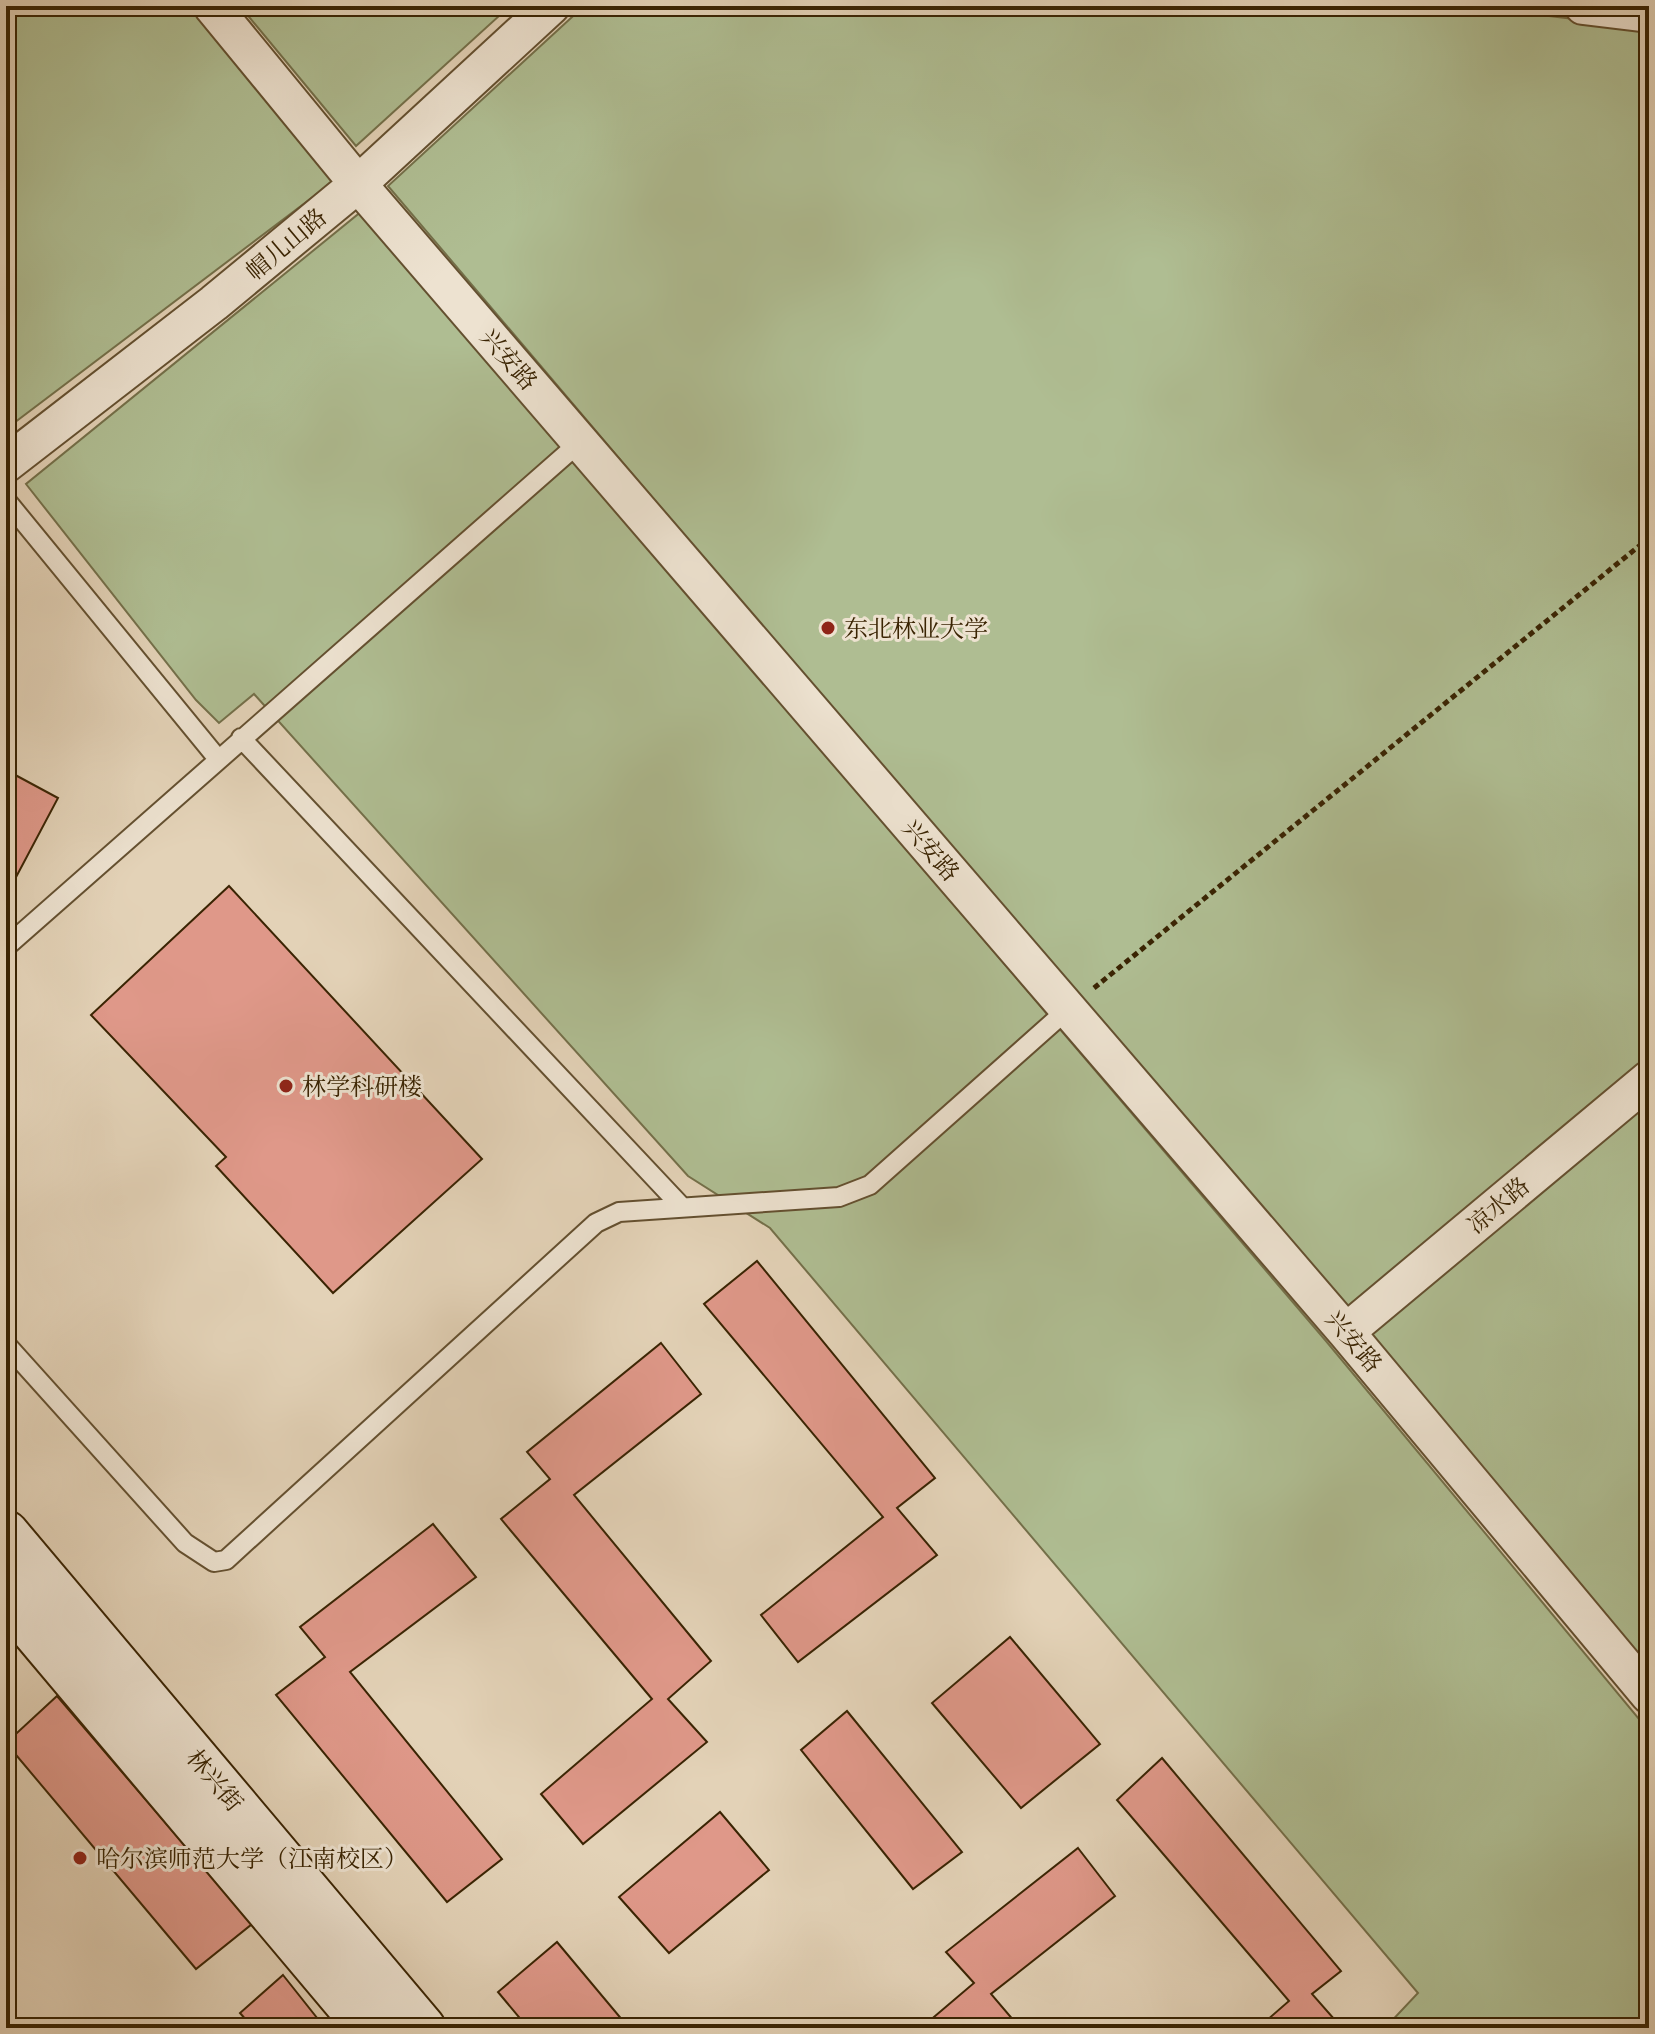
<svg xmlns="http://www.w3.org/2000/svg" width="1655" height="2034" viewBox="0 0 1655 2034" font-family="'Libre Caslon Text','Noto Serif SC',serif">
	<rect width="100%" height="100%" fill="#e3d2b7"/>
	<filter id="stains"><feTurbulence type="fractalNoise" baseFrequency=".0025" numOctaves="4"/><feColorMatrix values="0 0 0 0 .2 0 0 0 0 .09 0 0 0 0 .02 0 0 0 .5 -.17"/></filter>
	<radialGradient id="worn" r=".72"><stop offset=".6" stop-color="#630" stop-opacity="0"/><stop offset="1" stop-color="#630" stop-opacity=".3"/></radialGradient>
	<!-- green -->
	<path fill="#afbd92" stroke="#74704a" stroke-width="2" d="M 6,6 L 188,6 L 334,181 L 6,429 Z
		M 240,6 L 510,6 L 356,146 Z
		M 584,6 L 1467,6 L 1649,28 L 1649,1063 L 1347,1316 L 388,186 Z
		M 362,211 L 1326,1341 L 1649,1731 L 1649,2028 L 1385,2028 L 1418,1993 L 770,1228 L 688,1176 L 254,694 L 219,723 L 196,700 L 26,484 Z
		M 1649,1098 L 1649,1677 L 1366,1335 Z"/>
	<!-- building -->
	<path fill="#df9889" stroke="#3a2403" stroke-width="2" d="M 6,770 L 58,798 L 6,896 Z
		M 229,886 L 482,1159 L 333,1293 L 216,1166 L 226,1157 L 91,1015 Z
		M 757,1261 L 935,1478 L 897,1508 L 937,1555 L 798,1662 L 761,1615 L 883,1517 L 704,1304 Z
		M 661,1343 L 701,1394 L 574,1495 L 711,1661 L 668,1699 L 707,1742 L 583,1844 L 541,1794 L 652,1699 L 501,1519 L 550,1479 L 527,1452 Z
		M 433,1524 L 476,1577 L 350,1672 L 502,1859 L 447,1902 L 276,1695 L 325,1657 L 300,1627 Z
		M 1010,1637 L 1100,1744 L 1021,1808 L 932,1703 Z
		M 57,1696 L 252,1924 L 196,1969 L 6,1743 Z
		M 847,1711 L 962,1852 L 913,1889 L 801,1750 Z
		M 1162,1758 L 1341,1971 L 1312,1994 L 1342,2028 L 1258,2028 L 1289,2001 L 1117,1800 Z
		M 720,1812 L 769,1870 L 669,1953 L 619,1897 Z
		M 1078,1848 L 1115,1896 L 991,1994 L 1020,2028 L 921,2028 L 974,1983 L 946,1952 Z
		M 557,1942 L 629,2028 L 528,2028 L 498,1992 Z
		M 283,1975 L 325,2028 L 253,2028 L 240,2013 Z"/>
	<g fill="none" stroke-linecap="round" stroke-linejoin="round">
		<!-- service casing -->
		<g stroke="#645030" stroke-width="22">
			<path id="service" d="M 6,500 L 218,759
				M 241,738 L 682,1207
				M 6,947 L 580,442
				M 6,1344 L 185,1543 L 214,1562 L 226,1560 L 596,1223 L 619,1212 L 839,1197 L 870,1185 L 1068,1009"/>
		</g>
		<!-- minor casing -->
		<g stroke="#645030" stroke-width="40">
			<path id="minor" d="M 212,6 L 358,184 L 1346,1332 L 1649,1695
				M 1583,6 L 1649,14
				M 6,464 L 214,303 L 358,184 L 551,6
				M 1346,1332 L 1649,1079"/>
		</g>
		<!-- secondary casing -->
		<g stroke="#3a2403" stroke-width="48">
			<path id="secondary" d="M 6,1533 L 423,2028
				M 6,1598 L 368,2028"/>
		</g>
		<!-- path -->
		<path stroke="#3a2403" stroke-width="5" stroke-dasharray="6 4" stroke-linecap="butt" d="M 1094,988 L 1649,538"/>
		<!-- service -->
		<use href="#service" stroke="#ede2d0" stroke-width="18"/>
		<!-- minor -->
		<use href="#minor" stroke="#ede2d0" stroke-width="36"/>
		<!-- secondary -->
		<use href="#secondary" stroke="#ede2d0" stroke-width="44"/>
	</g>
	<!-- markers -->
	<g fill="#8f2418" stroke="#ede2d0" stroke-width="3">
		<circle cx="828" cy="628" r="8"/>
		<circle cx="286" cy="1086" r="8"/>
		<circle cx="80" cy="1858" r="8"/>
	</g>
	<g text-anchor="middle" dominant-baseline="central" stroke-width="6" stroke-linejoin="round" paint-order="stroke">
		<!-- street labels -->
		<g font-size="24" fill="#3a2403" stroke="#ede2d0">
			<text transform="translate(286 244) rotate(-40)">帽儿山路</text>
			<text transform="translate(509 359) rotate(49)">兴安路</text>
			<text transform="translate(931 850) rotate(49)">兴安路</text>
			<text transform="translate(1498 1205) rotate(-40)">凉水路</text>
			<text transform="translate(1354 1341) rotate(50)">兴安路</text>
			<text transform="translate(215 1780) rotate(50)">林兴街</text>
		</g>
		<!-- poi labels -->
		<g font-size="24" fill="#3a2403" stroke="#ede2d0" text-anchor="start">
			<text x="844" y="628">东北林业大学</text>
			<text x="302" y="1086">林学科研楼</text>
			<text x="96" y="1858">哈尔滨师范大学（江南校区）</text>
		</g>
	</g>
	<!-- margin -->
	<rect width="1655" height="2034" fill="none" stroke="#e3d2b7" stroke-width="32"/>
	<rect x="8" y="8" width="1639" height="2018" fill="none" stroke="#3a2403" stroke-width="4"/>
	<rect x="16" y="16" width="1623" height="2002" fill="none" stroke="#3a2403" stroke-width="2"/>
	<rect width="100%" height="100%" filter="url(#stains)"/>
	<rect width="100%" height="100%" fill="url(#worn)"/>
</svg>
